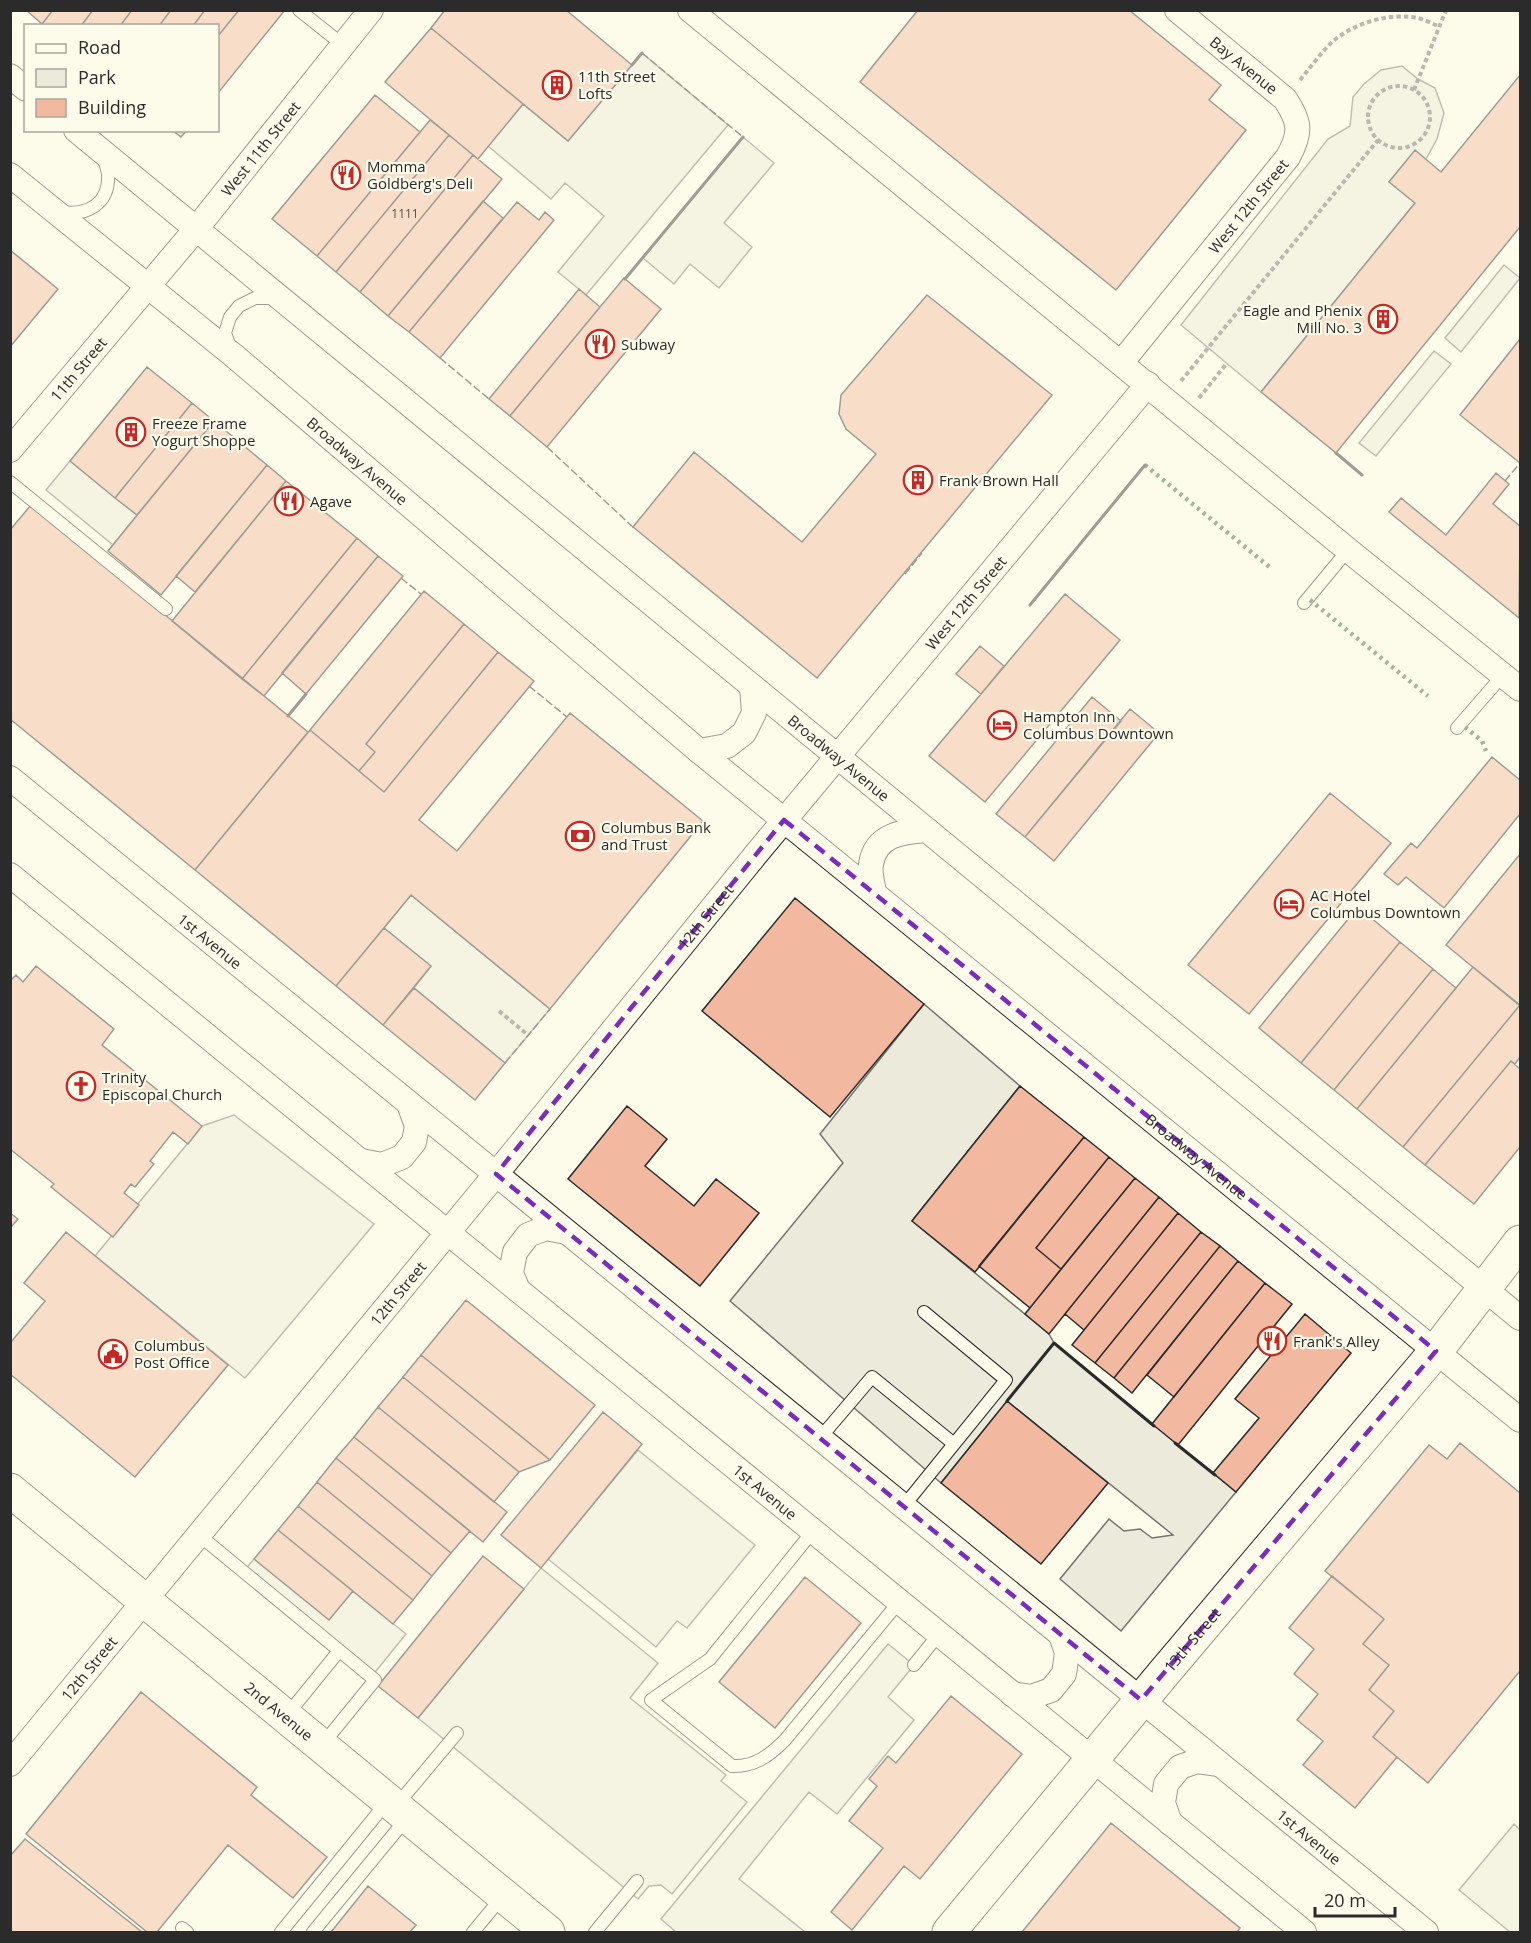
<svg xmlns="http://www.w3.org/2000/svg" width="1531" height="1943" viewBox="0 0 1531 1943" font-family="'Open Sans',sans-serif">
	<rect width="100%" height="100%" fill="#fdfbea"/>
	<!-- green -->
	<path fill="#ecebdb" stroke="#74746e" stroke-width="1.5" d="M 411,895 L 550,1009 L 505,1063 L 414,988 L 431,966 L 384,928 Z"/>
	<!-- parking -->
	<path fill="#eceadb" stroke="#74746e" stroke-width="1.5" d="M 642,53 L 728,125 L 586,295 L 558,272 L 604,216 L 565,183 L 551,199 L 488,146 L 523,104 L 568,141 Z
		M 1402,66 L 1418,79 L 1435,88 L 1444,113 L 1437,139 L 1426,159 L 1415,151 L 1389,182 L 1415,203 L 1261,392 L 1181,325 L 1328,139 L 1350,126 L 1353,97 L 1364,84 L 1381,70 Z
		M 743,137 L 774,163 L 724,223 L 752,247 L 719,288 L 690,264 L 674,284 L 643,258 Z
		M 1504,265 L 1520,278 L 1461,352 L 1445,338 Z
		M 1434,351 L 1451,364 L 1376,456 L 1359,443 Z
		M 70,461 L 137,515 L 113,545 L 46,490 Z
		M 924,1004 L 1020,1086 L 912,1221 L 1049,1334 L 1054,1343 L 1236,1492 L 1121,1631 L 1060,1579 L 1109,1519 L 1124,1531 L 1140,1529 L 1152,1538 L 1173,1535 L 1007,1401 L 941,1483 L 730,1301 L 843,1163 L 820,1134 Z
		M 234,1115 L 374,1224 L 245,1378 L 95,1256 L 202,1126 Z
		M 638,1450 L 755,1545 L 687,1628 L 677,1621 L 656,1647 L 548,1559 Z
		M 254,1559 L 353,1591 L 406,1634 L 368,1681 L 240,1576 Z
		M 541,1568 L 658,1663 L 630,1698 L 726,1775 L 721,1781 L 747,1802 L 672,1894 L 661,1885 L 649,1886 L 638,1899 L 418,1718 Z
		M 888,1644 L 914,1665 L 888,1697 L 914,1720 L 837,1814 L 809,1792 L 739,1879 L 805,1932 L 676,1932 L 661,1919 Z
		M 1514,1824 L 1520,1830 L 1520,1932 L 1510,1932 L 1459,1890 Z"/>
	<!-- building -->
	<path fill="#f2b8a0" stroke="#2b2b2b" stroke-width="1.5" d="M 26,10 L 53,10 L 42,24 Z
		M 53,10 L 93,10 L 81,26 L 44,26 L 42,24 Z
		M 93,10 L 132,10 L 120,26 L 81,26 Z
		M 132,10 L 171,10 L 159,26 L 120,26 Z
		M 171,10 L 205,10 L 193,26 L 159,26 Z
		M 205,10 L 239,10 L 218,36 L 218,26 L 193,26 Z
		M 239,10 L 285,10 L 218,93 L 218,36 Z
		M 445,10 L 566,10 L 632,65 L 568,141 L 431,28 Z
		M 918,10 L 1129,10 L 1221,85 L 1209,100 L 1246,130 L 1116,290 L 860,82 Z
		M 431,28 L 523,104 L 478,159 L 385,82 Z
		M 1520,75 L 1520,227 L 1336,453 L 1261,392 L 1415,203 L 1389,182 L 1415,150 L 1441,172 Z
		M 375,95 L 420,132 L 317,256 L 272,219 Z
		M 430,120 L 449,135 L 336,272 L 317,256 Z
		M 172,130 L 187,130 L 181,137 Z
		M 449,135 L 473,155 L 360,292 L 336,272 Z
		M 473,155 L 502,179 L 388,316 L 360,292 Z
		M 483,201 L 503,218 L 409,332 L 388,316 Z
		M 517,202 L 539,220 L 545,212 L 554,220 L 440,358 L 409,332 Z
		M 10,250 L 58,289 L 10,347 Z
		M 624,278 L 661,309 L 547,447 L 510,416 Z
		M 579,289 L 600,307 L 510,416 L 489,399 Z
		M 927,295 L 1052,395 L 817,678 L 633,527 L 694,452 L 802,542 L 876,454 L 846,429 L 839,414 L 841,395 Z
		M 1520,339 L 1520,463 L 1460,415 Z
		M 147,367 L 192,403 L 115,498 L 70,461 Z
		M 192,403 L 214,421 L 137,515 L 115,498 Z
		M 214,421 L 267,465 L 161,595 L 108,551 Z
		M 267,465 L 286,481 L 195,592 L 176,576 Z
		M 1496,473 L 1509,484 L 1493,504 L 1520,526 L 1519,618 L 1389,512 L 1401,498 L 1446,535 Z
		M 286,481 L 357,538 L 242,679 L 172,621 Z
		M 31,505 L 308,732 L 195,870 L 10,719 L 10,530 Z
		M 357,538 L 378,556 L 264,696 L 242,679 Z
		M 378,556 L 403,576 L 306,694 L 282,673 Z
		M 424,591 L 464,624 L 366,744 L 375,752 L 359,771 L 310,730 Z
		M 1065,594 L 1120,640 L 985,802 L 929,756 Z
		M 464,624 L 498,652 L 384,792 L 359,771 L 375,752 L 366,744 Z
		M 980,646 L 1004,666 L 981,694 L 956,674 Z
		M 498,652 L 534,681 L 419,820 L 457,851 L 570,713 L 703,821 L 550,1009 L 411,895 L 336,986 L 195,870 L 310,730 L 384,792 Z
		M 1092,697 L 1121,721 L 1025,837 L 996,814 Z
		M 1130,709 L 1159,733 L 1054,861 L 1025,837 Z
		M 1492,757 L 1520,780 L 1520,814 L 1444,908 L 1406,877 L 1398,885 L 1384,874 L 1411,843 L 1417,848 Z
		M 1330,793 L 1391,843 L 1249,1014 L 1188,965 Z
		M 1520,854 L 1520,1006 L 1446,945 Z
		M 795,898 L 924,1004 L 830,1117 L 702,1011 Z
		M 1358,907 L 1400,942 L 1301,1063 L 1259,1028 Z
		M 384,928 L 431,966 L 383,1025 L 336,986 Z
		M 1400,942 L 1433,969 L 1334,1090 L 1301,1063 Z
		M 36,966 L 114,1029 L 102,1045 L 202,1126 L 188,1144 L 173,1132 L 150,1161 L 154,1164 L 135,1187 L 131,1184 L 124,1193 L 139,1205 L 113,1237 L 51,1187 L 54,1184 L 10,1149 L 10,981 L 16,975 L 23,982 Z
		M 1473,967 L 1520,1005 L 1403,1147 L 1357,1109 Z
		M 1433,969 L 1456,988 L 1357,1109 L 1334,1090 Z
		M 414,988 L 505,1063 L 475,1100 L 383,1025 Z
		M 1520,1005 L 1520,1057 L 1515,1064 L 1511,1061 L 1425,1165 L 1403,1147 Z
		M 1511,1061 L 1520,1069 L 1520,1147 L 1474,1204 L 1425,1165 Z
		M 1020,1086 L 1084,1137 L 975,1272 L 912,1221 Z
		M 627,1106 L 667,1139 L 645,1166 L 694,1206 L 716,1179 L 759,1213 L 700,1286 L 568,1179 Z
		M 1084,1137 L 1109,1157 L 1036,1248 L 1061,1269 L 1030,1308 L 979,1266 Z
		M 1109,1157 L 1135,1178 L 1061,1269 L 1036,1248 Z
		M 1135,1178 L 1159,1197 L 1049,1334 L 1025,1314 Z
		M 1159,1197 L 1178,1213 L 1084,1330 L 1065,1314 Z
		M 10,1213 L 18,1219 L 10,1228 Z
		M 1178,1213 L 1201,1232 L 1095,1363 L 1072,1345 Z
		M 66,1232 L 228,1365 L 135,1477 L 10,1374 L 11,1342 L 45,1301 L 24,1283 Z
		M 1201,1232 L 1220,1246 L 1114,1378 L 1095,1363 Z
		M 1220,1246 L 1238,1261 L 1132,1393 L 1114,1378 Z
		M 1238,1261 L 1265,1283 L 1174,1397 L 1147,1375 Z
		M 1265,1283 L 1292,1304 L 1178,1445 L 1152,1424 Z
		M 466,1300 L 595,1405 L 550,1460 L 421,1355 Z
		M 1305,1314 L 1351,1353 L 1236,1492 L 1213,1473 L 1259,1418 L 1235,1399 Z
		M 421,1355 L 550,1460 L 519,1472 L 403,1377 Z
		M 403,1377 L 519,1472 L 494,1502 L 378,1407 Z
		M 1007,1401 L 1108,1483 L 1041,1564 L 941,1483 Z
		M 378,1407 L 507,1512 L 483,1542 L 354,1437 Z
		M 603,1412 L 642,1444 L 541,1568 L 501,1535 Z
		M 354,1437 L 470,1531 L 451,1553 L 336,1458 Z
		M 1460,1443 L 1520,1493 L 1520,1671 L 1428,1783 L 1373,1737 L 1394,1711 L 1369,1690 L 1389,1665 L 1363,1644 L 1384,1619 L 1325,1571 L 1429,1445 L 1447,1459 Z
		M 336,1458 L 451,1553 L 432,1576 L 317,1482 Z
		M 317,1482 L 432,1576 L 413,1600 L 298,1506 Z
		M 298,1506 L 413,1600 L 393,1624 L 278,1530 Z
		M 278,1530 L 353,1591 L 329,1620 L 254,1559 Z
		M 483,1556 L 524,1589 L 418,1718 L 378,1686 Z
		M 1332,1576 L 1384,1619 L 1363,1644 L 1389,1665 L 1369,1690 L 1394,1711 L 1373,1737 L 1397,1757 L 1355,1808 L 1303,1765 L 1323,1741 L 1297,1720 L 1318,1694 L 1294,1674 L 1314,1649 L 1289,1628 Z
		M 805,1577 L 861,1623 L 775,1728 L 719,1682 Z
		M 141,1692 L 257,1787 L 251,1795 L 327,1857 L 293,1898 L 228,1845 L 157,1932 L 147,1932 L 26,1834 Z
		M 951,1696 L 1022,1754 L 920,1879 L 904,1866 L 852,1930 L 831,1912 L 883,1848 L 849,1821 L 877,1786 L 869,1779 L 888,1756 L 896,1763 Z
		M 1111,1823 L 1240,1928 L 1237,1932 L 1022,1932 Z
		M 25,1839 L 142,1932 L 10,1932 L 10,1856 Z
		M 368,1886 L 416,1925 L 410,1932 L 331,1932 Z"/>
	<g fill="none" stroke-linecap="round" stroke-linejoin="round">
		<!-- lane casing -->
		<g stroke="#2b2b2b" stroke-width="14">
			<path id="lane" d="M 299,10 L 343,45
				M 61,212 C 87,216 110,204 108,174 C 107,168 105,162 103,156
				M 231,350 L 225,333 L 230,317 L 239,306 L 255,298 L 276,298
				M 10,482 L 166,609
				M 1304,603 L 1348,550
				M 1457,728 L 1503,675
				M 820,1438 L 872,1377 L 954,1444
				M 903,1507 L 1006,1380 L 924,1312
				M 813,1531 L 710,1659 L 651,1700 L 732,1766 C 755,1767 770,1755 785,1740 L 899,1602
				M 199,1535 L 375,1680 L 322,1745
				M 914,1665 L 939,1634
				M 287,1715 L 339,1651
				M 396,1806 L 457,1733
				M 182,1928 L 187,1932
				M 281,1932 L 387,1802
				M 313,1932 L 407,1818
				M 473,1932 L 503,1896
				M 595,1932 L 637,1881"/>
		</g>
		<!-- street casing -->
		<g stroke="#2b2b2b" stroke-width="26">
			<g id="street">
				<path d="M 690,10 L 1348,550 L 1520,689"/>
				<path d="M 10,76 L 26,89"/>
				<path id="s1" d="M 76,130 L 1520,1318"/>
				<path id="s2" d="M 10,175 L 233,355 L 699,751 L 1520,1420"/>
				<path id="s3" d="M 1121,363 L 1288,157 C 1301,133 1301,123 1285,99 L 1177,10"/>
				<path id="s4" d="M 10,450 L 196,229 L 371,10"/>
				<path d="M 699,751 L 727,746 L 744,733 L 754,713 L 752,686"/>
				<path id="s5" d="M 10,778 L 1426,1932"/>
				<path id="s6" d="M 10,875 L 1304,1932"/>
				<path d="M 874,893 C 873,884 869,873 871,864 C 876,834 902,832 927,830"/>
				<path d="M 361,1161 L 382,1165 L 402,1157 L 414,1142 L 417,1126 L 409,1104"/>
				<path d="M 518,1290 L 511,1273 L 515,1252 L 528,1235 L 546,1228 L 566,1232"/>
				<path d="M 1012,1694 L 1031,1697 L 1051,1690 L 1064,1674 L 1067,1653 L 1061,1635"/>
				<path id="s7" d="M 10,1764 L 496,1174 L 757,853 L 1148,384"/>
				<path d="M 1170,1823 L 1163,1803 L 1166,1784 L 1180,1767 L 1197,1761 L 1219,1764"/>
			</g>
		</g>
		<!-- secondary casing -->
		<g stroke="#2b2b2b" stroke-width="35">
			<g id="secondary">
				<path id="s8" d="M 10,1490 L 548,1932"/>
			</g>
		</g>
		<!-- primary casing -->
		<g stroke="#2b2b2b" stroke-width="35">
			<g id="primary">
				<path id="s9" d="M 949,1932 L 1163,1674 L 1436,1351 L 1520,1242"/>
			</g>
		</g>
		<!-- path -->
		<path stroke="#6a6964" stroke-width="4" stroke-dasharray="4.5 3" stroke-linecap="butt" d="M 1300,80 C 1310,68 1319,55 1330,44 C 1351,24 1388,12 1417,18 C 1424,19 1432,24 1439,26
			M1368 117a31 31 0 1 1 62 0a31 31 0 1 1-62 0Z
			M 1414,90 L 1446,10
			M 1181,381 L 1378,140
			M 1199,398 L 1227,363
			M 499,1011 L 528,1035"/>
		<!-- lane -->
		<use href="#lane" stroke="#fdfbea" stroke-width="12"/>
		<!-- street -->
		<use href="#street" stroke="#fdfbea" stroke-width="24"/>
		<!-- secondary -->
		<use href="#secondary" stroke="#fdfbea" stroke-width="33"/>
		<!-- primary -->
		<use href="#primary" stroke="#fdfbea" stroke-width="33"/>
		<!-- hedge -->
		<path stroke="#34623c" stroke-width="4.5" stroke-dasharray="3 4.5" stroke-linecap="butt" d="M 1145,465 L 1272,569
			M 1310,600 L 1428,696
			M 1465,727 L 1482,741 L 1486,751"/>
		<!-- fence -->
		<path stroke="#2b2b2b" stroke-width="1.5" stroke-dasharray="8 3" stroke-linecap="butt" d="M 642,53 L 743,137
			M 440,358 L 489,399
			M 547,447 L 635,529
			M 1505,481 L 1520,463
			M 905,574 L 922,553
			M 401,578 L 421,594
			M 529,686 L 567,717
			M 505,1063 L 550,1009"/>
		<!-- wall -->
		<path stroke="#2b2b2b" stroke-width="3" d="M 632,65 L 642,53
			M 625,279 L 743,137
			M 1336,453 L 1362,475
			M 1030,605 L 1145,465
			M 288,716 L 306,694
			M 1007,1401 L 1054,1343 L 1154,1426
			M 1175,1443 L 1215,1475"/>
	</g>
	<!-- marked area -->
	<path d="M0 0H1531V1943H0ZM 784,820 L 1436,1351 L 1141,1700 L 496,1174 Z" fill="#fdfbea" fill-opacity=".55" fill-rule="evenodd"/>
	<path fill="none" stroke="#7b2cbf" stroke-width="4.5" stroke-dasharray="12 8" stroke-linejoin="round" d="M 784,820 L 1436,1351 L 1141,1700 L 496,1174 Z"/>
	<!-- icons -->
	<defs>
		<g id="building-ring" transform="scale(1.5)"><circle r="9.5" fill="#fdfbea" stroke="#c62828" stroke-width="1.5"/><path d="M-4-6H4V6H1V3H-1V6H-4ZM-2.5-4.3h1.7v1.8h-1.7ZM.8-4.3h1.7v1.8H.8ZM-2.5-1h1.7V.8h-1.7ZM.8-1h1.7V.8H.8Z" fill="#c62828"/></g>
		<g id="restaurant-ring" transform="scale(1.5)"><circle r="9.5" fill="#fdfbea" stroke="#c62828" stroke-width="1.5"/><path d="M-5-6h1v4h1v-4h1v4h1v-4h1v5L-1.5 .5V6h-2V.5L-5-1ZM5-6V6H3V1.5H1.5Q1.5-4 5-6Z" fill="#c62828"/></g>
		<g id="hotel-ring" transform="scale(1.5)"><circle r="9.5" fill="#fdfbea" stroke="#c62828" stroke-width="1.5"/><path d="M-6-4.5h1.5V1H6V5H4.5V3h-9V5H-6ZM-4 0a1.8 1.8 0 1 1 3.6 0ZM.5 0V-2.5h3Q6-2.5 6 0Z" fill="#c62828"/></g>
		<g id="bank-ring" transform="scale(1.5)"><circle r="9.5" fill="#fdfbea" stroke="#c62828" stroke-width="1.5"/><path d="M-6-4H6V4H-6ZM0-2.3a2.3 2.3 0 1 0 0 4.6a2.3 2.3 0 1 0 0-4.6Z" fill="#c62828"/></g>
		<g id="church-ring" transform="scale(1.5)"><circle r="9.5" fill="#fdfbea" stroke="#c62828" stroke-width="1.5"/><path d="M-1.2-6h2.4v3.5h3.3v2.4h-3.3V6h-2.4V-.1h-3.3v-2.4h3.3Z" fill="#c62828"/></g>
		<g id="civic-ring" transform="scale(1.5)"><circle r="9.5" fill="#fdfbea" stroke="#c62828" stroke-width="1.5"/><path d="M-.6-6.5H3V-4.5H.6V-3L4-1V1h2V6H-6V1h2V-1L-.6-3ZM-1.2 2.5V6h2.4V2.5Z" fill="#c62828"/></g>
	</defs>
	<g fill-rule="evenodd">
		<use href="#building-ring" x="557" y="85"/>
		<use href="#restaurant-ring" x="346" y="175"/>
		<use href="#building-ring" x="1383" y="319"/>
		<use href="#restaurant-ring" x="600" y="344"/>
		<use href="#building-ring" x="131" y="432"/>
		<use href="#building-ring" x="918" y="480"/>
		<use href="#restaurant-ring" x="289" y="501"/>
		<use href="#hotel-ring" x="1002" y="725"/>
		<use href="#bank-ring" x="580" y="836"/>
		<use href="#hotel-ring" x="1289" y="904"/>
		<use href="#church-ring" x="81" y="1086"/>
		<use href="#restaurant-ring" x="1272" y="1341"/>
		<use href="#civic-ring" x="113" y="1354"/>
	</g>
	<g text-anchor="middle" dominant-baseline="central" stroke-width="4.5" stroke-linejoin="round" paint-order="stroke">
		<!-- number labels -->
		<g font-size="12" fill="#5d4e48">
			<text x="405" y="213">1111</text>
		</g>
		<!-- street labels -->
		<g font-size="15" fill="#2b2b2b" stroke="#fdfbea">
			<text transform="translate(1244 65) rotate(39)">Bay Avenue</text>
			<text stroke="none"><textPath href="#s4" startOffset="392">West 11th Street</textPath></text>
			<text stroke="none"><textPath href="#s3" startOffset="202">West 12th Street</textPath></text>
			<text stroke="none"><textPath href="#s4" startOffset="106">11th Street</textPath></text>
			<text stroke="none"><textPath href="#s2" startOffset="450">Broadway Avenue</textPath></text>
			<text stroke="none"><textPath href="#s7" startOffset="1504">West 12th Street</textPath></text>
			<text stroke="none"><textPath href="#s1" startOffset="988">Broadway Avenue</textPath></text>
			<text stroke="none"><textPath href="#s7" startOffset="1096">12th Street</textPath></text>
			<text stroke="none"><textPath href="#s5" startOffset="258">1st Avenue</textPath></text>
			<text stroke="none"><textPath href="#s2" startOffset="1540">Broadway Avenue</textPath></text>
			<text stroke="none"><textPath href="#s7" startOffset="610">12th Street</textPath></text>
			<text stroke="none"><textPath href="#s6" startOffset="975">1st Avenue</textPath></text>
			<text stroke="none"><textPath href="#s9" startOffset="380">13th Street</textPath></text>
			<text stroke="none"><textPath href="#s7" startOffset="124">12th Street</textPath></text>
			<text stroke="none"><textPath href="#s8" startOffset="348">2nd Avenue</textPath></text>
			<text stroke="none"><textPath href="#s5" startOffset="1676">1st Avenue</textPath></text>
		</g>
		<!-- poi labels -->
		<g font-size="15" fill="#2b2b2b" stroke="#fdfbea" text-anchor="start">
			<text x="578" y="76">11th Street<tspan x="578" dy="17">Lofts</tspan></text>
			<text x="367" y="166">Momma<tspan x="367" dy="17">Goldberg's Deli</tspan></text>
			<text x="1362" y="310" text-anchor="end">Eagle and Phenix<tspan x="1362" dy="17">Mill No. 3</tspan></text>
			<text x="621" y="344">Subway</text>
			<text x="152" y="423">Freeze Frame<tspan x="152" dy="17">Yogurt Shoppe</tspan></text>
			<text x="939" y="480">Frank Brown Hall</text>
			<text x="310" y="501">Agave</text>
			<text x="1023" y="716">Hampton Inn<tspan x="1023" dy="17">Columbus Downtown</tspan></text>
			<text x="601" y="827">Columbus Bank<tspan x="601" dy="17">and Trust</tspan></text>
			<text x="1310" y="895">AC Hotel<tspan x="1310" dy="17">Columbus Downtown</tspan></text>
			<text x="102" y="1077">Trinity<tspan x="102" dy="17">Episcopal Church</tspan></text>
			<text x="1293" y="1341">Frank's Alley</text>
			<text x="134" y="1345">Columbus<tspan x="134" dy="17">Post Office</tspan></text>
		</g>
	</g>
	<!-- border -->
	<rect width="1531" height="1943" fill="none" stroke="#2b2b2b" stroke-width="24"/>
	<!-- legend -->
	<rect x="24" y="24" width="195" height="108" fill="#fdfbea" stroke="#a9a89e" stroke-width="1.5"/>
	<rect x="36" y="44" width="30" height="9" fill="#fdfbea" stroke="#a9a89e" stroke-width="1.5"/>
	<text x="78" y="54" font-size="18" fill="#2b2b2b">Road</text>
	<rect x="36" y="69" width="30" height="18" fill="#ecebdb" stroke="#a9a89e" stroke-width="1.5"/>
	<text x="78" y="84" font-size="18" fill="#2b2b2b">Park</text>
	<rect x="36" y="99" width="30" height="18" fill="#f2b8a0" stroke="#a9a89e" stroke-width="1.5"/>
	<text x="78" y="114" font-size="18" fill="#2b2b2b">Building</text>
	<!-- scale -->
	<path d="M1315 1907v9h80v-9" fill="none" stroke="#2b2b2b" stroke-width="3"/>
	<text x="1324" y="1907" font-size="18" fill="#2b2b2b" stroke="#fdfbea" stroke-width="4.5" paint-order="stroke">20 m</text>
</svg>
